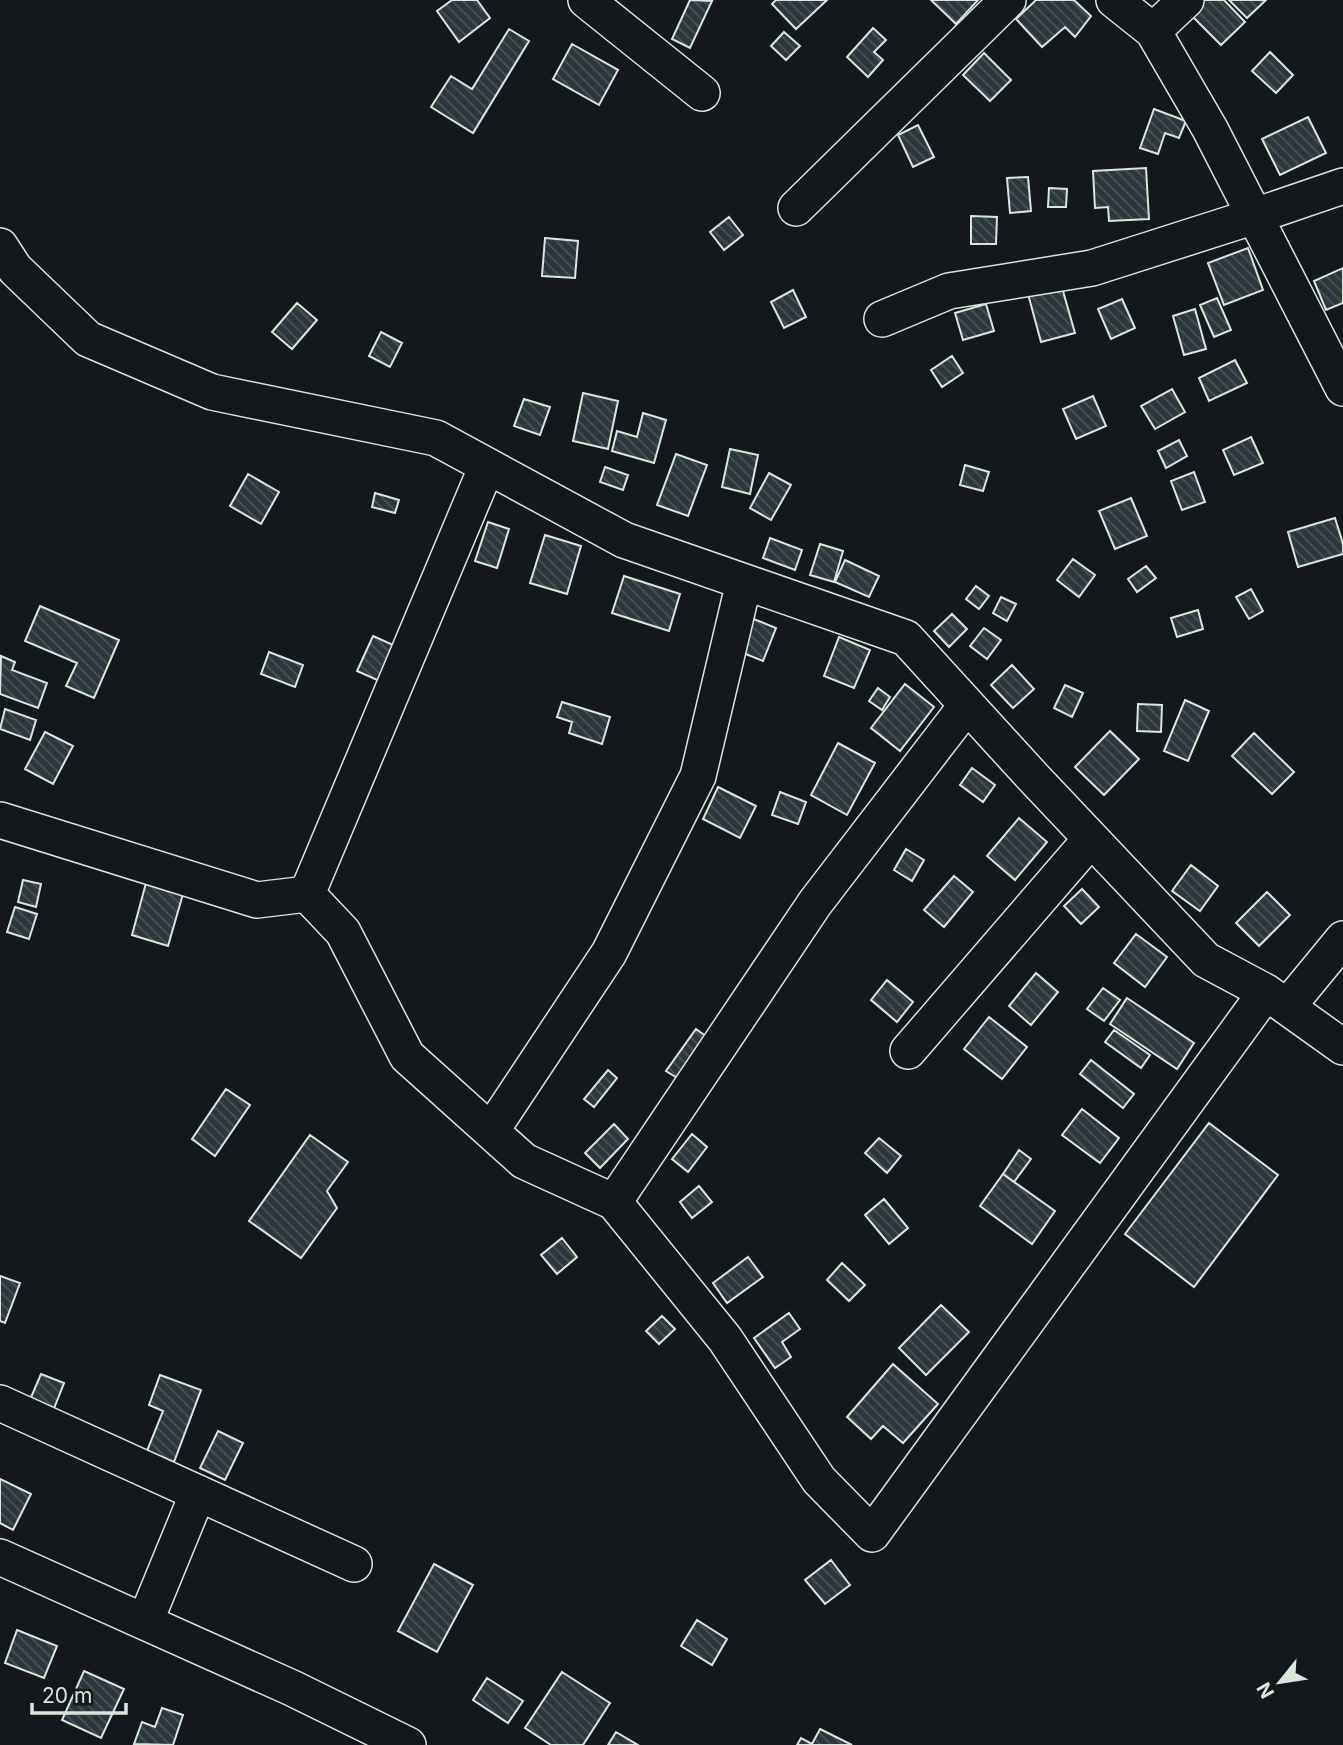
<svg xmlns="http://www.w3.org/2000/svg" width="1343" height="1745" viewBox="0 0 1343 1745" font-family="Inter,sans-serif">
	<defs>
		<pattern id="building-back-hatch" width="6" height="6" patternUnits="userSpaceOnUse" patternTransform="scale(1.75)"><rect width="6" height="6" fill="#2c363c"/><path d="M-1 5l2 2M0 0l6 6M5-1l2 2" fill="none" stroke="#4a5358"/></pattern>
	</defs>
	<rect width="100%" height="100%" fill="#14181c"/>
	<!-- building -->
	<path fill="url(#building-back-hatch)" stroke="#d8e6dc" stroke-width="2" d="M 452,0 L 477,0 L 490,18 L 459,42 L 437,11 Z
		M 690,0 L 712,1 L 690,48 L 672,39 Z
		M 776,0 L 827,0 L 796,29 L 772,4 Z
		M 931,0 L 978,0 L 956,24 Z
		M 1036,0 L 1074,0 L 1091,16 L 1075,37 L 1065,27 L 1042,47 L 1016,19 Z
		M 1200,0 L 1224,0 L 1245,22 L 1221,45 L 1188,12 Z
		M 1229,0 L 1266,0 L 1247,18 Z
		M 873,28 L 886,40 L 874,52 L 883,60 L 868,77 L 847,57 Z
		M 509,29 L 529,41 L 473,133 L 431,107 L 451,76 L 472,89 Z
		M 784,32 L 800,46 L 786,60 L 771,46 Z
		M 572,44 L 618,70 L 599,105 L 553,79 Z
		M 1270,52 L 1293,75 L 1276,93 L 1252,71 Z
		M 984,53 L 1011,80 L 990,101 L 963,75 Z
		M 1154,109 L 1186,121 L 1179,138 L 1165,133 L 1158,154 L 1140,148 Z
		M 1308,117 L 1326,153 L 1280,175 L 1262,139 Z
		M 918,125 L 934,157 L 913,167 L 898,135 Z
		M 1146,168 L 1149,219 L 1109,221 L 1108,207 L 1095,208 L 1093,171 Z
		M 1028,177 L 1031,211 L 1010,213 L 1007,178 Z
		M 1049,188 L 1067,189 L 1066,207 L 1048,207 Z
		M 971,216 L 997,217 L 996,244 L 971,244 Z
		M 729,217 L 743,235 L 724,250 L 710,232 Z
		M 545,238 L 578,241 L 575,278 L 542,276 Z
		M 1248,248 L 1263,290 L 1224,305 L 1208,263 Z
		M 1343,268 L 1343,303 L 1326,310 L 1314,281 Z
		M 1061,284 L 1075,333 L 1041,342 L 1028,294 Z
		M 793,290 L 806,317 L 784,328 L 771,302 Z
		M 1217,298 L 1231,330 L 1214,337 L 1200,305 Z
		M 1122,299 L 1135,328 L 1111,339 L 1098,309 Z
		M 297,303 L 317,320 L 292,349 L 272,332 Z
		M 986,304 L 994,331 L 963,340 L 955,313 Z
		M 1195,309 L 1206,349 L 1184,355 L 1173,316 Z
		M 381,332 L 402,343 L 390,367 L 369,356 Z
		M 952,356 L 963,373 L 942,387 L 931,370 Z
		M 1235,360 L 1247,383 L 1209,401 L 1199,378 Z
		M 1172,389 L 1185,412 L 1155,429 L 1141,406 Z
		M 583,393 L 618,401 L 608,449 L 573,441 Z
		M 1093,396 L 1106,426 L 1076,439 L 1063,409 Z
		M 524,399 L 550,407 L 540,435 L 514,426 Z
		M 643,413 L 666,420 L 654,463 L 612,451 L 617,431 L 637,437 Z
		M 1251,437 L 1263,463 L 1234,475 L 1223,450 Z
		M 1179,440 L 1187,456 L 1166,468 L 1158,451 Z
		M 730,449 L 758,455 L 750,494 L 722,487 Z
		M 676,454 L 707,465 L 688,516 L 657,505 Z
		M 965,465 L 989,472 L 983,491 L 960,485 Z
		M 605,467 L 628,475 L 623,490 L 600,482 Z
		M 1194,472 L 1205,502 L 1182,510 L 1171,481 Z
		M 769,473 L 791,485 L 771,520 L 750,508 Z
		M 248,474 L 279,492 L 261,524 L 230,506 Z
		M 375,493 L 399,500 L 395,513 L 372,507 Z
		M 1131,498 L 1147,536 L 1115,549 L 1099,511 Z
		M 1335,518 L 1343,544 L 1343,554 L 1298,567 L 1288,532 Z
		M 488,522 L 509,529 L 497,568 L 475,561 Z
		M 545,535 L 581,546 L 567,594 L 530,583 Z
		M 770,538 L 802,550 L 795,570 L 763,558 Z
		M 820,544 L 843,551 L 834,582 L 810,575 Z
		M 1073,559 L 1095,575 L 1079,597 L 1057,580 Z
		M 845,560 L 879,576 L 869,597 L 835,582 Z
		M 1146,566 L 1156,578 L 1137,592 L 1128,579 Z
		M 624,576 L 680,594 L 669,631 L 612,613 Z
		M 976,586 L 989,596 L 979,609 L 966,599 Z
		M 1251,589 L 1263,611 L 1249,619 L 1236,597 Z
		M 1001,597 L 1016,604 L 1007,621 L 993,613 Z
		M 40,606 L 119,640 L 94,698 L 66,686 L 77,663 L 25,641 Z
		M 1198,610 L 1203,629 L 1177,637 L 1171,618 Z
		M 952,614 L 967,629 L 949,647 L 934,631 Z
		M 751,618 L 776,628 L 763,661 L 738,651 Z
		M 984,628 L 1001,640 L 987,659 L 970,646 Z
		M 373,636 L 402,649 L 386,684 L 357,671 Z
		M 839,637 L 870,650 L 854,688 L 824,676 Z
		M 269,652 L 303,665 L 295,687 L 261,674 Z
		M 1,656 L 15,662 L 12,670 L 47,683 L 38,708 L 0,694 Z
		M 1012,665 L 1034,689 L 1013,708 L 991,685 Z
		M 905,684 L 934,707 L 900,751 L 871,728 Z
		M 1065,685 L 1083,693 L 1072,717 L 1054,708 Z
		M 878,688 L 890,697 L 882,710 L 869,701 Z
		M 1185,700 L 1209,711 L 1188,761 L 1164,751 Z
		M 562,702 L 610,717 L 602,744 L 569,733 L 572,722 L 557,717 Z
		M 1138,704 L 1162,705 L 1161,732 L 1137,731 Z
		M 5,709 L 36,720 L 30,740 L 0,729 Z
		M 1110,731 L 1139,759 L 1104,795 L 1075,767 Z
		M 45,732 L 73,746 L 53,784 L 25,769 Z
		M 1254,733 L 1294,772 L 1272,794 L 1232,756 Z
		M 838,743 L 875,763 L 847,815 L 811,795 Z
		M 972,768 L 995,785 L 983,802 L 960,785 Z
		M 718,787 L 756,806 L 740,838 L 703,819 Z
		M 780,792 L 806,802 L 798,824 L 772,815 Z
		M 1019,818 L 1047,842 L 1015,880 L 987,856 Z
		M 906,849 L 924,860 L 912,881 L 894,870 Z
		M 1191,865 L 1218,886 L 1200,911 L 1172,891 Z
		M 954,876 L 973,892 L 944,927 L 924,910 Z
		M 23,880 L 41,884 L 36,907 L 18,902 Z
		M 146,883 L 183,894 L 168,946 L 132,935 Z
		M 1082,889 L 1099,907 L 1081,924 L 1064,906 Z
		M 1267,892 L 1290,915 L 1259,946 L 1236,923 Z
		M 15,907 L 37,914 L 29,939 L 7,932 Z
		M 1136,934 L 1167,957 L 1145,987 L 1114,963 Z
		M 1036,973 L 1058,992 L 1031,1025 L 1009,1006 Z
		M 887,980 L 913,1002 L 897,1022 L 871,1000 Z
		M 1103,988 L 1120,1000 L 1104,1021 L 1087,1009 Z
		M 1127,998 L 1194,1043 L 1177,1069 L 1110,1024 Z
		M 989,1017 L 1027,1047 L 1002,1079 L 964,1049 Z
		M 696,1029 L 711,1040 L 682,1081 L 666,1071 Z
		M 1114,1030 L 1150,1055 L 1141,1068 L 1105,1042 Z
		M 1091,1060 L 1134,1094 L 1123,1108 L 1080,1074 Z
		M 608,1070 L 617,1078 L 594,1107 L 584,1099 Z
		M 226,1089 L 250,1105 L 215,1156 L 192,1139 Z
		M 1082,1109 L 1119,1138 L 1100,1163 L 1062,1135 Z
		M 1209,1123 L 1278,1175 L 1194,1287 L 1125,1234 Z
		M 614,1124 L 628,1139 L 600,1168 L 585,1153 Z
		M 692,1134 L 707,1147 L 688,1172 L 672,1159 Z
		M 310,1135 L 348,1162 L 327,1191 L 337,1208 L 301,1258 L 249,1221 Z
		M 879,1138 L 901,1156 L 887,1173 L 865,1153 Z
		M 1019,1150 L 1031,1159 L 1014,1182 L 1003,1174 Z
		M 1003,1174 L 1055,1211 L 1032,1244 L 980,1206 Z
		M 699,1186 L 712,1202 L 692,1218 L 680,1202 Z
		M 884,1199 L 908,1228 L 889,1244 L 865,1215 Z
		M 562,1238 L 577,1257 L 557,1274 L 541,1255 Z
		M 748,1257 L 763,1277 L 727,1303 L 713,1283 Z
		M 842,1263 L 865,1285 L 849,1301 L 827,1280 Z
		M 0,1276 L 20,1283 L 5,1323 L 0,1321 Z
		M 941,1305 L 969,1332 L 926,1375 L 899,1348 Z
		M 789,1313 L 800,1329 L 782,1342 L 791,1357 L 775,1368 L 754,1338 Z
		M 662,1316 L 675,1329 L 659,1344 L 646,1331 Z
		M 893,1364 L 938,1404 L 903,1443 L 883,1426 L 871,1439 L 847,1417 Z
		M 41,1374 L 64,1383 L 53,1411 L 29,1402 Z
		M 160,1375 L 201,1390 L 174,1462 L 147,1451 L 163,1411 L 149,1405 Z
		M 218,1431 L 243,1443 L 225,1480 L 200,1468 Z
		M 0,1479 L 31,1494 L 13,1530 L 0,1523 Z
		M 831,1560 L 850,1585 L 825,1604 L 805,1580 Z
		M 434,1564 L 473,1585 L 437,1652 L 398,1631 Z
		M 697,1620 L 727,1639 L 712,1665 L 681,1646 Z
		M 17,1630 L 57,1646 L 44,1678 L 5,1663 Z
		M 84,1671 L 124,1689 L 101,1738 L 62,1720 Z
		M 562,1672 L 610,1703 L 583,1745 L 551,1745 L 525,1728 Z
		M 487,1678 L 523,1701 L 508,1723 L 473,1700 Z
		M 162,1708 L 183,1715 L 173,1745 L 134,1744 L 142,1722 L 155,1727 Z
		M 820,1729 L 852,1745 L 797,1745 L 801,1738 L 812,1744 Z
		M 616,1732 L 638,1745 L 608,1745 Z"/>
	<g fill="none" stroke-linecap="round" stroke-linejoin="round">
		<!-- minor casing -->
		<g stroke="#d8e6dc" stroke-width="38">
			<path id="minor" d="M 586,0 L 702,93
				M 1114,0 L 1153,31 L 1210,129 L 1343,388
				M 1153,31 L 1186,0
				M 796,208 L 1008,0
				M 0,246 L 15,269 L 88,339 L 212,392 L 436,438 L 624,540 L 906,638 L 1032,776 L 1206,960 L 1266,992 L 1343,1047
				M 882,319 L 949,291 L 1092,268 L 1255,216 L 1343,186
				M 0,820 L 257,900 L 307,894 L 343,932 L 407,1056 L 524,1161 L 614,1202 L 725,1339 L 819,1480 L 872,1534 L 1266,992
				M 307,894 L 487,466
				M 1287,1007 L 1343,939
				M 908,1051 L 1091,839
				M 491,1131 L 609,953 L 698,776 L 744,582
				M 614,1202 L 815,903 L 967,705
				M 0,1403 L 354,1564
				M 0,1557 L 292,1688 L 408,1745
				M 145,1622 L 198,1493"/>
		</g>
		<!-- minor -->
		<use href="#minor" stroke="#14181c" stroke-width="35"/>
	</g>
	<!-- north arrow -->
	<g transform="translate(1280 1682) rotate(240)" stroke="#14181c" stroke-width="5" paint-order="stroke">
	<path d="M0-5L12 26L0 18L-12 26Z" fill="#d8e6dc"/>
	<text y="-10" font-size="19" font-weight="bold" text-anchor="middle" fill="#d8e6dc">N</text>
	</g>
	<!-- scale -->
	<path d="M32 1703v10h94v-10" fill="none" stroke="#d8e6dc" stroke-width="3.5"/>
	<text x="42" y="1703" font-size="21" fill="#d8e6dc" stroke="#14181c" stroke-width="5" paint-order="stroke">20 m</text>
</svg>
